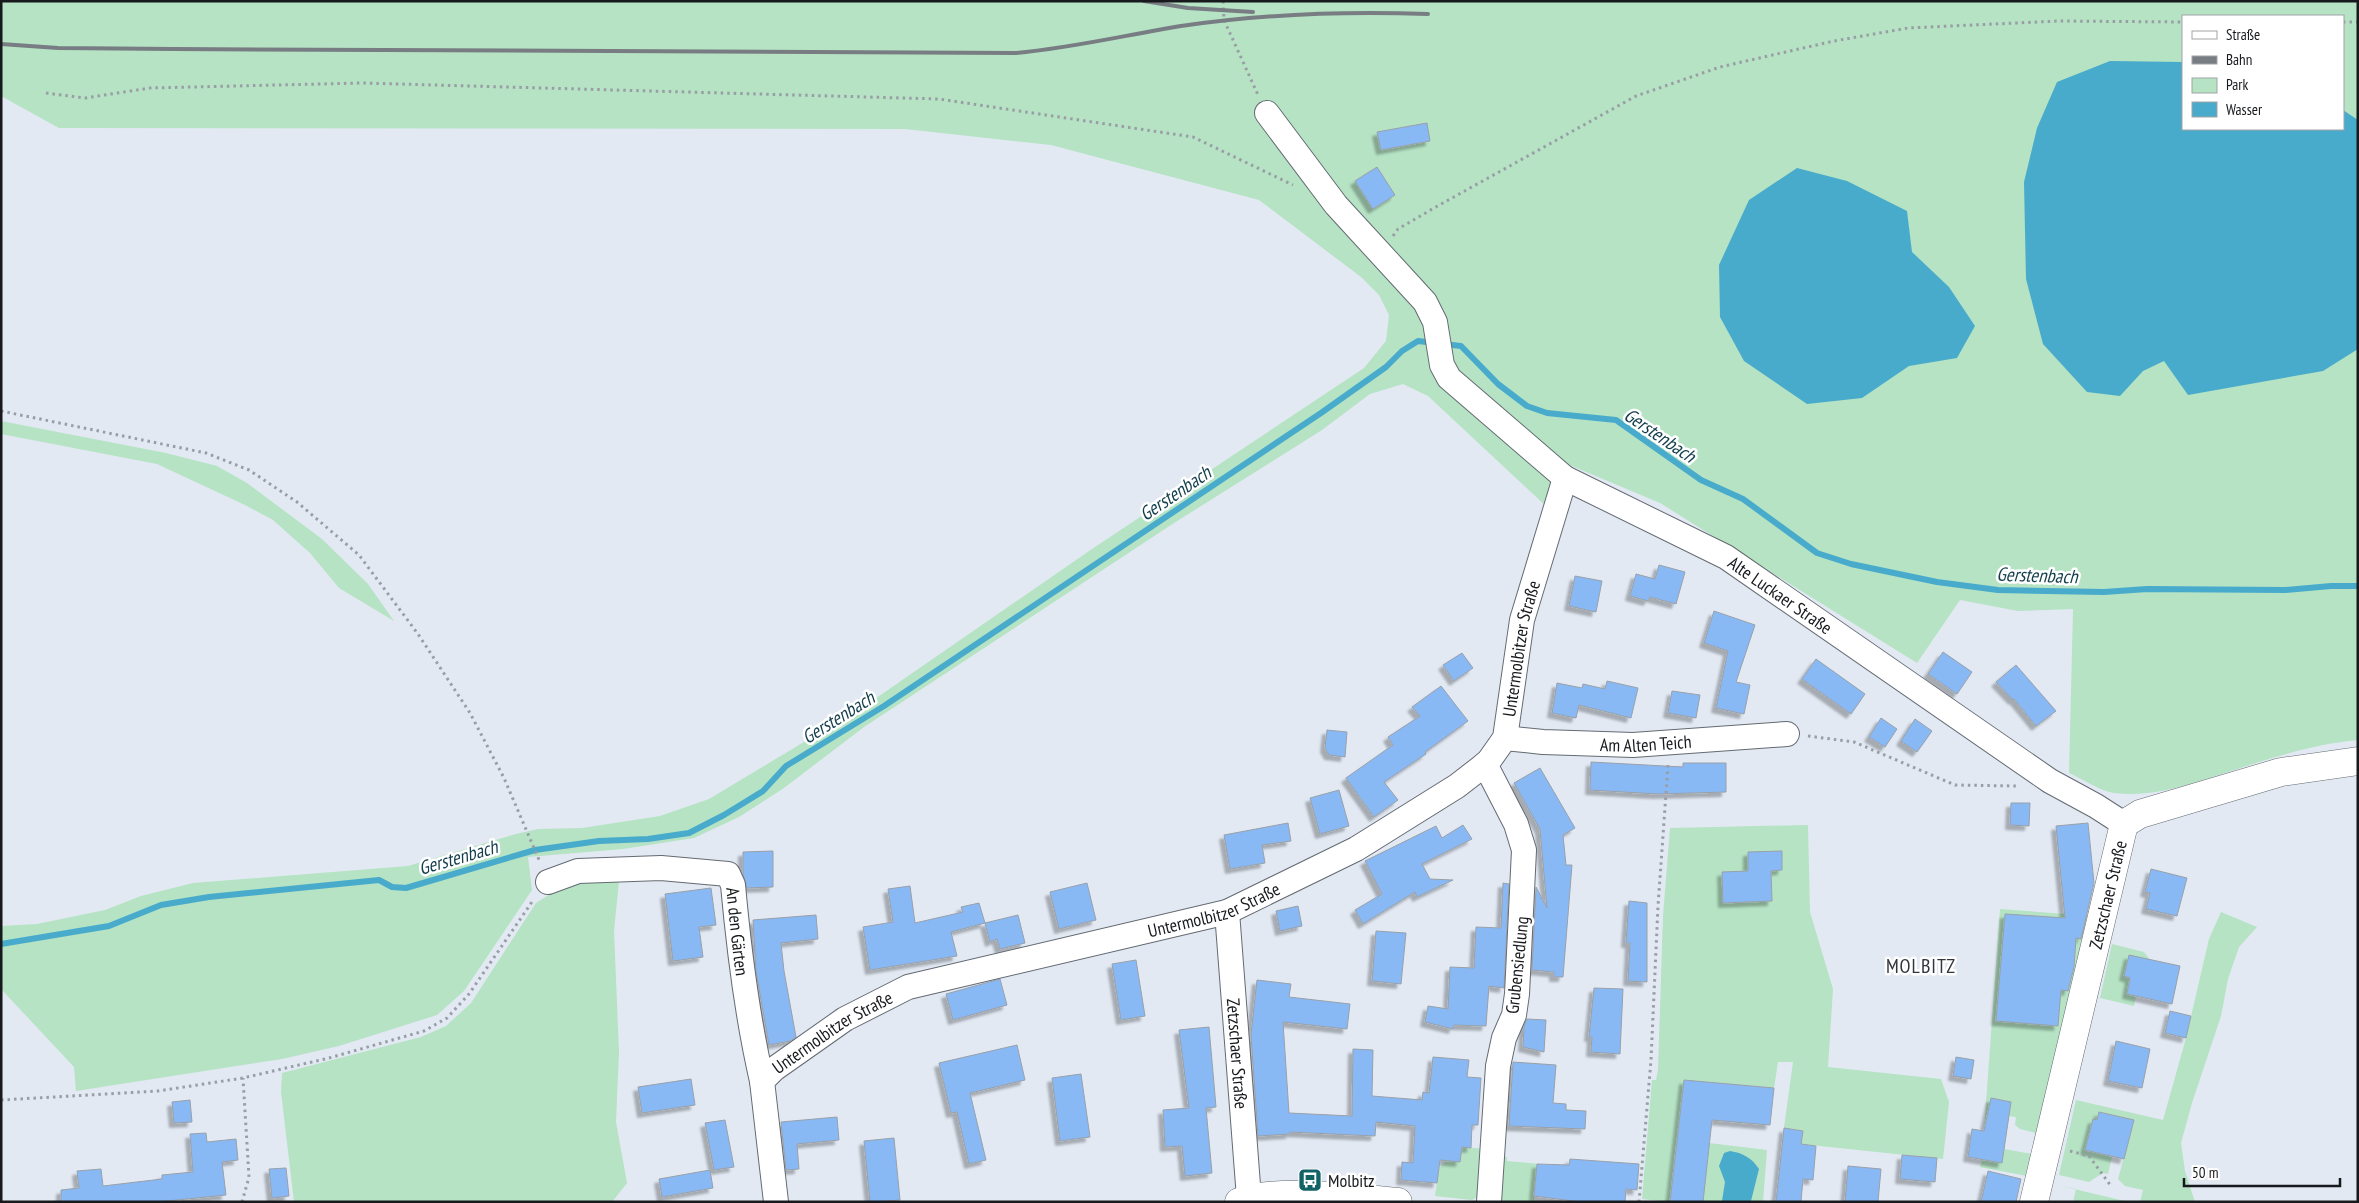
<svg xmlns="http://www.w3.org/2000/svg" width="2359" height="1203" viewBox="0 0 2359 1203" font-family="'PT Sans Narrow',sans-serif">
	<defs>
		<filter id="shadow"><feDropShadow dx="-4.5" dy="4.5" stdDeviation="1" flood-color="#0004"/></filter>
	</defs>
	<rect width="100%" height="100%" fill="#e2e9f3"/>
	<!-- green -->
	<path fill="#b5e3c4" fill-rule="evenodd" d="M 1,1 L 2358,1 L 2358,740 C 2312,744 2265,760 2222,774 C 2187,785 2151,798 2114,793 C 2100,791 2083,779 2069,773 L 2073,609 L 2018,611 L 1960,600 L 1917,663 L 1660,503 L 1572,466 L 1548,508 L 1428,396 L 1403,384 L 1370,394 L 1322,430 L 1174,523 L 864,727 L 784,788 L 739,817 L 694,838 L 623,849 L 528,857 L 532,890 L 464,991 L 437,1015 L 339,1046 L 282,1059 L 76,1091 L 74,1067 L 1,989 L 1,926 L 37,924 L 105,910 L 141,896 L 193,883 L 408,866 L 516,834 L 538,829 L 582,828 L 660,816 L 709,799 L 869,703 L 1092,549 L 1364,368 L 1386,341 L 1389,315 L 1379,295 L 1361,277 L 1259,200 L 1051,145 L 905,129 L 59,128 L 1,96 ZM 2183,16 L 2343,16 L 2343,129 L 2183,129 Z
		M 1,421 L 166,453 L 217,466 L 247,483 L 322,539 L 368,584 L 394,621 L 339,588 L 310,553 L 273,520 L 245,505 L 157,464 L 1,434 Z
		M 1808,825 L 1810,912 L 1833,989 L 1828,1067 L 1941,1079 L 1949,1102 L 1943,1159 L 1782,1142 L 1793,1062 L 1778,1062 L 1774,1088 L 1684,1080 L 1680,1144 L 1676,1144 L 1670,1202 L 1642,1199 L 1652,1080 L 1656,1080 L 1658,1070 L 1663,916 L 1670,828 Z
		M 619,881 L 614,931 L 619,1052 L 616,1122 L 627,1183 L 612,1202 L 294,1202 L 281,1092 L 282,1073 L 421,1037 L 446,1026 L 471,1003 L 536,903 L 555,891 L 575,884 Z
		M 2000,909 L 2091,916 L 2036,1133 L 2020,1129 L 2015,1125 L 2016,1117 L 1987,1113 L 1984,1131 Z
		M 2221,912 L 2257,927 L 2239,947 L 2228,979 L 2221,1016 L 2192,1103 L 2181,1143 L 2185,1171 L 2195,1202 L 2140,1202 L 2143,1190 L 2125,1186 L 2118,1179 L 2134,1121 L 2100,1112 L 2085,1149 L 2112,1157 L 2108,1174 L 2103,1173 L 2089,1182 L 2059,1175 L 2076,1100 L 2163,1120 L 2186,1038 L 2209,939 Z
		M 2112,944 L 2144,952 L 2150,960 L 2124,976 L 2130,978 L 2127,994 L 2136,997 L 2134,1006 L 2100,998 Z
		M 1709,1143 L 1767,1150 L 1763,1202 L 1703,1202 Z
		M 1462,1147 L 1486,1149 L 1482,1194 L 1472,1200 L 1435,1196 L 1439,1168 L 1447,1160 L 1460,1161 Z
		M 2004,1149 L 2032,1154 L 2027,1176 L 1980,1167 L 1982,1160 L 2002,1163 Z
		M 1499,1156 L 1507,1157 L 1507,1161 L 1539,1164 L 1539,1169 L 1537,1169 L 1534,1202 L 1501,1202 L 1496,1196 Z
		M 2057,1185 L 2129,1202 L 2073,1202 L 2076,1189 Z"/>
	<!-- water -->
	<path fill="#49abcb" d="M 2110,61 L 2183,62 L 2183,129 L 2343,129 L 2343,110 L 2358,120 L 2358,349 L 2323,371 L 2188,395 L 2164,361 L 2143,371 L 2120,396 L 2087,392 L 2043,344 L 2026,279 L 2024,182 L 2037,128 L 2057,82 Z
		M 1797,168 L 1847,181 L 1907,211 L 1912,252 L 1949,287 L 1975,326 L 1957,358 L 1909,366 L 1862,398 L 1807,404 L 1744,361 L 1720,317 L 1719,265 L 1749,200 Z
		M 1730,1151 C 1743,1153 1752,1158 1759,1169 L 1751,1201 L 1722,1201 L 1725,1182 L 1719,1166 L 1724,1153 Z"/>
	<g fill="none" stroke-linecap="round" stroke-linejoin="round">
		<!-- stream -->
		<path stroke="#49abcb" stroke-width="6" d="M 1,944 L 109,926 L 161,905 L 209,897 L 379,880 L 392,887 L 406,888 L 535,850 L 599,841 L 648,839 L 689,833 L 724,815 L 763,791 L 786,766 L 884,706 L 1321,413 L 1386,367 L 1402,351 L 1418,341 L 1461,346 L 1498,384 L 1527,406 L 1547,413 L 1616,420 L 1701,480 L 1743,499 L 1817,553 L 1851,564 L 1937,582 L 1998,590 L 2104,592 L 2147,589 L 2285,590 L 2331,586 L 2358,586"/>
	</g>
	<!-- building -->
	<path fill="#88b9f5" stroke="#99a0a9" filter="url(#shadow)" d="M 1427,123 L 1430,141 L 1381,150 L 1377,132 Z
		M 1377,167 L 1395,195 L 1373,209 L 1355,181 Z
		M 1659,565 L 1685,572 L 1676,604 L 1650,597 L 1648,601 L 1630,596 L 1636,574 L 1655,579 Z
		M 1575,576 L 1602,581 L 1596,612 L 1569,606 Z
		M 1714,611 L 1755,625 L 1736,682 L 1750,685 L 1744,714 L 1716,708 L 1728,651 L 1704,643 Z
		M 1943,652 L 1972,672 L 1957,694 L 1928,674 Z
		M 1462,653 L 1473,668 L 1454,681 L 1443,665 Z
		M 1816,659 L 1865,694 L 1851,714 L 1802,679 Z
		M 2016,665 L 2056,711 L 2036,726 L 2014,699 L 2013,700 L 1996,682 Z
		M 1607,681 L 1638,688 L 1631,718 L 1579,705 L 1576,718 L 1552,713 L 1557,683 L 1582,688 L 1583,684 L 1605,689 Z
		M 1441,686 L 1468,721 L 1425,752 L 1426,754 L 1384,782 L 1398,800 L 1374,817 L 1346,778 L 1393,745 L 1388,737 L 1420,716 L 1412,707 Z
		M 1672,691 L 1700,695 L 1696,718 L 1668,713 Z
		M 1881,718 L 1897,729 L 1885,747 L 1869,737 Z
		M 1915,719 L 1932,731 L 1917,752 L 1901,741 Z
		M 1327,730 L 1347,732 L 1345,757 L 1329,755 L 1325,748 Z
		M 1591,762 L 1683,767 L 1683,763 L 1726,763 L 1726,792 L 1657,794 L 1590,790 Z
		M 1540,768 L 1575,828 L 1563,835 L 1566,865 L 1572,865 L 1563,977 L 1554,977 L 1554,972 L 1532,970 L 1536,887 L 1547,908 L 1540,829 L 1514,783 Z
		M 1339,790 L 1349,826 L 1320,834 L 1310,798 Z
		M 2011,803 L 2030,803 L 2029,826 L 2010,825 Z
		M 1288,823 L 1291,841 L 1262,845 L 1265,863 L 1230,869 L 1224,835 Z
		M 2088,823 L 2094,883 L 2081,939 L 2076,938 L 2074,967 L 2068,991 L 2061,990 L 2058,1026 L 1996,1021 L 2005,914 L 2065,918 L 2056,826 Z
		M 1463,825 L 1472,839 L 1422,864 L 1430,879 L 1453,880 L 1417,897 L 1415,892 L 1363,924 L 1355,910 L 1382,894 L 1365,861 L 1436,826 L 1442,838 Z
		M 773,851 L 773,887 L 747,888 L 743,874 L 743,852 Z
		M 1782,851 L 1782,870 L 1771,871 L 1772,901 L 1723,903 L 1722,872 L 1748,871 L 1748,852 Z
		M 2151,869 L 2187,878 L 2177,916 L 2146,909 L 2150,893 L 2145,892 Z
		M 1087,883 L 1096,920 L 1059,929 L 1050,892 Z
		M 1503,883 L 1509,884 L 1504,988 L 1489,986 L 1486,1026 L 1454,1025 L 1453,1029 L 1425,1022 L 1428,1006 L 1448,1009 L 1450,967 L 1474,968 L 1476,927 L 1501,928 Z
		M 910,886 L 915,923 L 963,912 L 961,907 L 979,903 L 985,923 L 951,932 L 957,956 L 870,970 L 863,927 L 893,922 L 888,889 Z
		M 711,888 L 716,925 L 699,927 L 703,957 L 673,961 L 665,894 Z
		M 1629,901 L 1647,903 L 1647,982 L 1628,981 L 1630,943 L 1626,943 Z
		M 1298,906 L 1302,926 L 1280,931 L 1276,911 Z
		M 816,915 L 818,939 L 781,943 L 784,971 L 796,1037 L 790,1041 L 769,1045 L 756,971 L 753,920 Z
		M 1018,915 L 1025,943 L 1000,949 L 997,939 L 990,942 L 985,923 Z
		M 1376,931 L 1406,933 L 1401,984 L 1372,981 Z
		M 2129,955 L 2180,966 L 2172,1004 L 2127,994 L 2130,978 L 2124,976 Z
		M 1136,960 L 1145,1016 L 1121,1020 L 1112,964 Z
		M 1000,979 L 1007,1005 L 953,1020 L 946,994 Z
		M 1257,980 L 1291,984 L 1289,997 L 1350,1004 L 1347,1029 L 1283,1022 L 1289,1113 L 1352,1116 L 1353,1049 L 1373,1050 L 1372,1096 L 1422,1100 L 1423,1092 L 1429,1093 L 1433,1057 L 1469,1060 L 1467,1077 L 1481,1078 L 1478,1125 L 1472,1125 L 1471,1148 L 1462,1147 L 1460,1162 L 1440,1160 L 1437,1183 L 1401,1180 L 1402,1162 L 1413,1163 L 1415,1126 L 1376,1122 L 1375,1136 L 1290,1132 L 1290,1134 L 1258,1136 L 1251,1035 Z
		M 1594,988 L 1623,989 L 1620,1054 L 1591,1052 L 1592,1037 L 1589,1037 Z
		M 2170,1011 L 2191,1016 L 2186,1038 L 2165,1033 Z
		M 1527,1019 L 1546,1020 L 1544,1052 L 1523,1047 L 1524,1026 Z
		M 1209,1027 L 1216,1107 L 1206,1108 L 1212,1173 L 1185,1176 L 1182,1146 L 1165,1147 L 1163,1110 L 1189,1108 L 1179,1030 Z
		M 2116,1041 L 2150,1049 L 2142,1088 L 2108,1081 Z
		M 1017,1045 L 1025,1080 L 970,1093 L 986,1160 L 969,1164 L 957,1112 L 951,1113 L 939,1063 Z
		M 1956,1057 L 1974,1060 L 1971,1079 L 1953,1076 Z
		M 1513,1062 L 1556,1065 L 1553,1103 L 1566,1104 L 1566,1110 L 1586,1111 L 1585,1129 L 1509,1126 Z
		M 1081,1074 L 1090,1137 L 1060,1141 L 1052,1078 Z
		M 691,1079 L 695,1105 L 642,1113 L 638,1087 Z
		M 1684,1080 L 1774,1088 L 1770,1125 L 1712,1120 L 1703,1202 L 1670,1202 Z
		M 1991,1098 L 2011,1102 L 2002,1163 L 1968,1157 L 1972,1129 L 1984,1131 Z
		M 190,1100 L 192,1122 L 174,1123 L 172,1102 Z
		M 2099,1112 L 2134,1120 L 2124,1159 L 2085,1150 L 2093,1119 L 2097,1120 Z
		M 837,1117 L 839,1140 L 797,1144 L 799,1169 L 786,1170 L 781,1122 Z
		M 725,1120 L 734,1167 L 714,1170 L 705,1123 Z
		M 1784,1128 L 1803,1131 L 1801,1144 L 1816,1146 L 1813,1180 L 1803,1179 L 1801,1202 L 1776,1202 Z
		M 206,1133 L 207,1142 L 236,1139 L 238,1160 L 222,1162 L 226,1195 L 157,1202 L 61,1202 L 61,1190 L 79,1188 L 77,1171 L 101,1169 L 103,1186 L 162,1179 L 162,1175 L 193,1172 L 190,1134 Z
		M 894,1138 L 900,1200 L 870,1202 L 864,1141 Z
		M 1902,1155 L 1937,1158 L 1935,1182 L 1900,1179 Z
		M 1570,1159 L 1639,1164 L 1637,1190 L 1626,1189 L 1625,1202 L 1581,1202 L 1534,1196 L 1537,1164 L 1569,1165 Z
		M 1848,1166 L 1881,1169 L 1878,1202 L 1845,1202 Z
		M 286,1168 L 289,1196 L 272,1198 L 269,1169 Z
		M 710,1170 L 713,1188 L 662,1197 L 659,1179 Z
		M 1988,1171 L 2021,1179 L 2016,1202 L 1981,1202 Z"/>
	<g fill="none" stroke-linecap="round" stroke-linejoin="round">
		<!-- street casing -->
		<g stroke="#646a72" stroke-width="26">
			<g id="street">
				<path id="s1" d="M 1267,113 L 1336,205 L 1425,302 L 1435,322 L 1442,365 L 1449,378 L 1565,478 L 1726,557 L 2050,781 L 2096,806 L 2124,824"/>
				<path id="s2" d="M 1505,738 L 1543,742 L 1633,745 L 1787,734"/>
				<path d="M 1485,764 L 1516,824 L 1524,850 L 1517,994 L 1514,1015 L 1504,1038 L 1498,1066 L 1489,1202"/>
				<path id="s3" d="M 548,882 L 578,871 L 661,868 L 728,874 L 733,885 C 739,951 747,1016 762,1081"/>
				<path id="s4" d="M 1227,912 L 1249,1198"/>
				<path id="s5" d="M 776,1202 L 762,1081 L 774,1069 L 845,1019 L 908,987 L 1227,912 L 1356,849 L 1457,786 L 1488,762 L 1505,738 L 1522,620 L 1565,478"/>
			</g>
		</g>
		<!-- secondary casing -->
		<g stroke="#646a72" stroke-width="29">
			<g id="secondary">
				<path d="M 1239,1202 C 1271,1188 1361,1198 1398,1202"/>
				<path id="s6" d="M 2034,1202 L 2124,824 L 2140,814 L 2281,772 L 2358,761"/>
			</g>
		</g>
		<!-- path -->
		<path stroke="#999ea6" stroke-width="3" stroke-dasharray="2.5 4" stroke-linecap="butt" d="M 1223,1 L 1224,20 L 1258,95
			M 2343,22 L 2358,22
			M 46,93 L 85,98 L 150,88 L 362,83 L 939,99 L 1193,137 L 1293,185
			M 1393,236 L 1398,229 L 1434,208 L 1636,96 L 1720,67 L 1834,41 L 1908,28 L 2059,21 L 2183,22
			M 1,411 L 206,453 L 249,470 L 297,502 L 359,555 L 418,634 L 470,713 L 504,778 L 540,862
			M 1808,736 L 1854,742 L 1955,785 L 2017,786
			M 1,1100 L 158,1091 L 243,1078 L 329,1058 L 424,1031 L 447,1018 L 469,994 L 534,899
			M 2070,1151 L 2089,1156 L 2111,1186
			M 242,1202 L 249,1177 L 243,1078
			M 1639,1202 L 1651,1060 L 1658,906 L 1668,765"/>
		<!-- street -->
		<use href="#street" stroke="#fff" stroke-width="24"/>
		<!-- secondary -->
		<use href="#secondary" stroke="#fff" stroke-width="28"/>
		<!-- rail -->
		<path stroke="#787c83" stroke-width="4" d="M 1144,1 L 1188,8 L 1253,12
			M 1,44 L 58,48 L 173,49 L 1016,53 C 1072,48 1126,35 1181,26 C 1263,14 1345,11 1428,14"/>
	</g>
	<!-- icons -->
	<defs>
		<g id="bus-square" transform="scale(1.25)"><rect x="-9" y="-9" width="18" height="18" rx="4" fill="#126366" stroke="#fff"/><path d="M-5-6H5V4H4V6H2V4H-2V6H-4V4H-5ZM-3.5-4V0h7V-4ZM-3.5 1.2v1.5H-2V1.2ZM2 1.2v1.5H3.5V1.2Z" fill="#fff"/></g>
	</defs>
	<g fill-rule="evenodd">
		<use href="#bus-square" x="1310" y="1180"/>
	</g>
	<g text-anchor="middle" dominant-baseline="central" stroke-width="5" stroke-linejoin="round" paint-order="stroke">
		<!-- street labels -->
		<g font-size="18" fill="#17191d" stroke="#fff">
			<text stroke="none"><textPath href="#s1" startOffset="726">Alte Luckaer Straße</textPath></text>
			<text stroke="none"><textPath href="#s5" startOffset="1046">Untermolbitzer Straße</textPath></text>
			<text stroke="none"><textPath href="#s2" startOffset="141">Am Alten Teich</textPath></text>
			<text stroke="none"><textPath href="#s6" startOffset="316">Zetzschaer Straße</textPath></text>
			<text stroke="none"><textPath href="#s5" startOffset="612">Untermolbitzer Straße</textPath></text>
			<text stroke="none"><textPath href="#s3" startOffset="241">An den Gärten</textPath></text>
			<text transform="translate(1517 965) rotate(-84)">Grubensiedlung</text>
			<text stroke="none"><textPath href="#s5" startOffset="208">Untermolbitzer Straße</textPath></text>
			<text stroke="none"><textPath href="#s4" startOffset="142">Zetzschaer Straße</textPath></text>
		</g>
		<!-- poi labels -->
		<g font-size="18" fill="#17191d" stroke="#fff" text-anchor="start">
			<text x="1328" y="1180">Molbitz</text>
		</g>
		<!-- water labels -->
		<g font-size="19" font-style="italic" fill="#133e4c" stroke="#fff">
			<text transform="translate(1660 435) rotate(34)">Gerstenbach</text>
			<text transform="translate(1175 493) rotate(-34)">Gerstenbach</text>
			<text transform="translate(2037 575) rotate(2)">Gerstenbach</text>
			<text transform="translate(838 717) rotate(-32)">Gerstenbach</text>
			<text transform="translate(458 857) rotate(-16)">Gerstenbach</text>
		</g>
		<!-- quarter labels -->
		<g font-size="20" letter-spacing="1" fill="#30363d" stroke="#fff">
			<text x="1921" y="966">MOLBITZ</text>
		</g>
	</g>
	<!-- border -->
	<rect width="2359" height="1203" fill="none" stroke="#17191d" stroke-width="5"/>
	<!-- legend -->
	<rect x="2182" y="15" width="162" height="115" fill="#ffffff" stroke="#a2a3a5"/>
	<rect x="2192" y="31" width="25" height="8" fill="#ffffff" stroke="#a2a3a5"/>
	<text x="2226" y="40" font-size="15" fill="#17191d">Straße</text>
	<rect x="2192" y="56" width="25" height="8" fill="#787c83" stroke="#a2a3a5"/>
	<text x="2226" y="65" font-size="15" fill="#17191d">Bahn</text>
	<rect x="2192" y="78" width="25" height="15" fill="#b5e3c4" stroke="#a2a3a5"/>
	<text x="2226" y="90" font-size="15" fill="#17191d">Park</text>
	<rect x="2192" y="102" width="25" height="15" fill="#49abcb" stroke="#a2a3a5"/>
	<text x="2226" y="115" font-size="15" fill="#17191d">Wasser</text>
	<!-- scale -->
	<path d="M2184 1178v8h156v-8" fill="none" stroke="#17191d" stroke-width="2.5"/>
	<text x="2192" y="1178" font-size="15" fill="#17191d" stroke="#ffffff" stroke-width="4" paint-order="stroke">50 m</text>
</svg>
